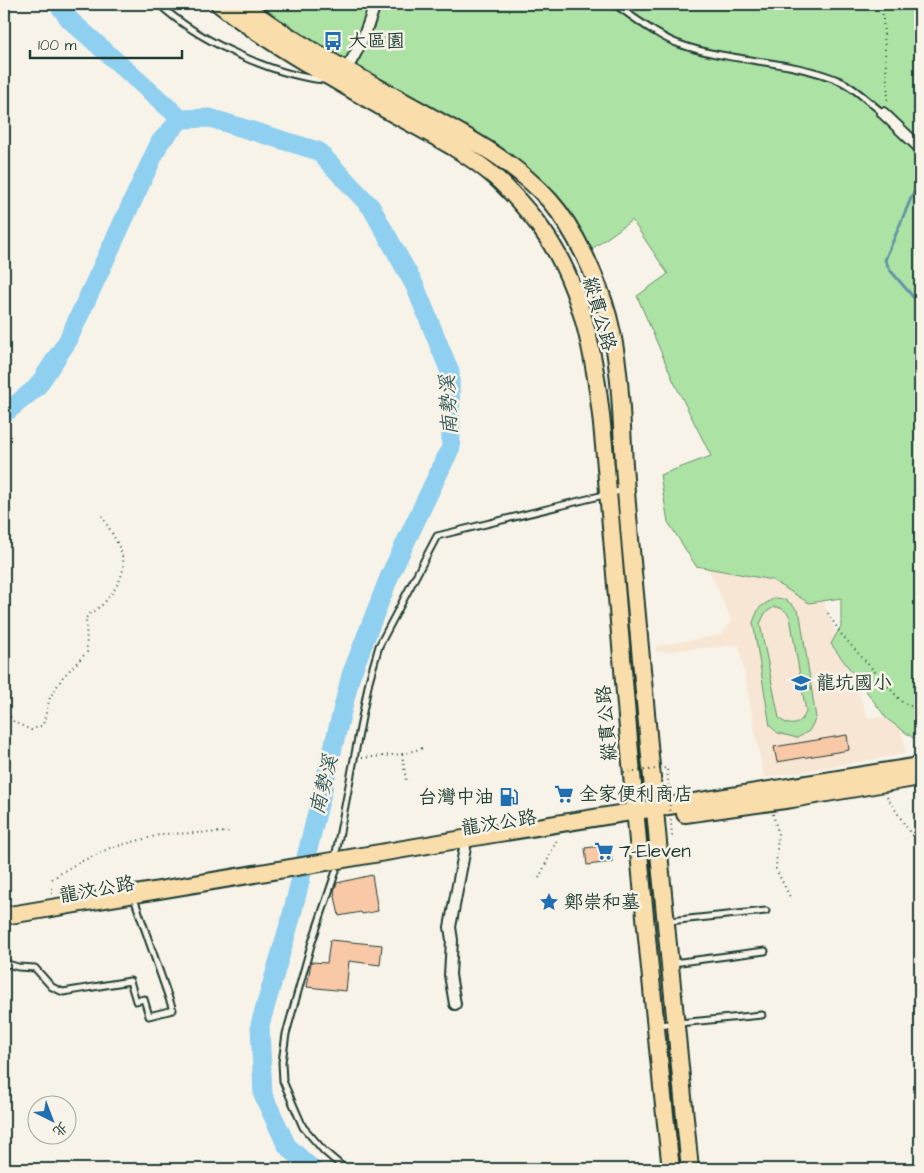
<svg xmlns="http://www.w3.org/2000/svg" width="924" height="1173" viewBox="0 0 924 1173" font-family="'Architects Daughter','LXGW WenKai TC',sans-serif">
	<rect width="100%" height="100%" fill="#f7f3e8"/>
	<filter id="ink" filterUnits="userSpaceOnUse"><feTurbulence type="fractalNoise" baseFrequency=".02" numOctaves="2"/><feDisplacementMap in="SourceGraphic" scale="10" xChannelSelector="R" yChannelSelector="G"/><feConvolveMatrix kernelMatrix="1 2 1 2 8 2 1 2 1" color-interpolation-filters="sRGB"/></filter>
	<g filter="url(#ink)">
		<!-- built -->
		<path fill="#f7e6d4" d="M 728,557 L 737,575 L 788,566 L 817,584 L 868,718 L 898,715 L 906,754 L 764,778 L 739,645 L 656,652 L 656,646 L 721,635 L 732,621 L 707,566 Z"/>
		<!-- green -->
		<path fill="#ade2a5" stroke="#66906c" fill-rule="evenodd" d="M 244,4 L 920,4 L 920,743 L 887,719 L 831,644 L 841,626 L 841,598 L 809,603 L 772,580 L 696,566 L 668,522 L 660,475 L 711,456 L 673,380 L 637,296 L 668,274 L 632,220 L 585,254 L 534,188 Z
			M 774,598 C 787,598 793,604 800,615 L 816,718 L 809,731 L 797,738 L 778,733 L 770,726 L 753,622 L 759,608 ZM 774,607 C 781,607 787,611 790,617 L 806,712 C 800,726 790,728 779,718 L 760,624 L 765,613 Z"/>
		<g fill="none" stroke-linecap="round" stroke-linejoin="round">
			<!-- stream -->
			<path stroke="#6295a5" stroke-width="3" d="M 915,4 L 920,23
				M 920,177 L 885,260 L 890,270 L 920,305
				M 4,1161 L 8,1169"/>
			<!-- river -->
			<path stroke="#8fcff0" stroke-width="19" d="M 58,4 L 70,20 L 181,119
				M 4,414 L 37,387 L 67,342 L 160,142 L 181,119 L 210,118 L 318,151 L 371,207 L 415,286 L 450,372 L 451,447 L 390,575 L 351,675 L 291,918 L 260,1025 L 263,1095 L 287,1146 L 312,1169"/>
		</g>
		<!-- building -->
		<path fill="#f8c8a7" stroke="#1f3d34" d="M 847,735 L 849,750 L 777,762 L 774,747 Z
			M 610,845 L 612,862 L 587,865 L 585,848 Z
			M 372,875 L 378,911 L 362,914 L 361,912 L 339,916 L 334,891 L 337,883 Z
			M 330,940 L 382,945 L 380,965 L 349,961 L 346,991 L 307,987 L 311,962 L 327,963 Z"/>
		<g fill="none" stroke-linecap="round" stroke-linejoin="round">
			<!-- lane casing -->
			<g stroke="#1f3d34" stroke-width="9">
				<path id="lane" d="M 159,4 C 197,40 272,75 324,80
					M 614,4 C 634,17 657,36 679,44 C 731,63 789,59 840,81 C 854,87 870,103 883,113
					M 335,858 L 369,681 L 379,646 L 437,536 L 624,490
					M 336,871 L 311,945 L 286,1034 L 282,1062 L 283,1081 L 303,1127 L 324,1151 L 345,1169
					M 669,921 L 766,911
					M 4,963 L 18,967 L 35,968 L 52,987 L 63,992 L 130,981 L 136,1001 L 144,999 L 149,1016 L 173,1010 L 136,904
					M 673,963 L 765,951
					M 658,1025 L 762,1015"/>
			</g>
			<!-- street casing -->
			<g stroke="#1f3d34" stroke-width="14">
				<path id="street" d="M 346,69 C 360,49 368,27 375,4
					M 883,113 L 920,148
					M 455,1004 L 450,975 L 452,940 L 450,927 L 465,848"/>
			</g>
			<!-- primary casing -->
			<g stroke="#1f3d34" stroke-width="20">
				<path id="primary" d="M 219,4 C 271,45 328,76 385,109 C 422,130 463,149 495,177 C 509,189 529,212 540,227 C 599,306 601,419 610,514 C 615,581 621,649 627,717 C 640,868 654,1019 671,1169
					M 242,4 C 301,49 370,82 435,119 C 475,141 519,166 550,201 C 575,229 598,280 608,316 C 621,365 621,415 624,465 C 627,508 631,551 635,594 C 652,786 671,977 690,1169
					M 685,814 L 792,799 L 920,777
					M 4,916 L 499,833 L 920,766"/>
			</g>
			<!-- path -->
			<path stroke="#1f3d34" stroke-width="2" stroke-dasharray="1 4" stroke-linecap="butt" d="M 882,4 L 888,97 L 886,103
				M 828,613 L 841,634 L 902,702 L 920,711
				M 4,709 L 14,722 L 31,730 L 43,725 L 50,697 L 63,677 L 87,652 L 86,618 C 92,610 99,609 104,603 C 136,566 123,553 102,516
				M 402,754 L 406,780
				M 362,758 L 402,754 L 423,748
				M 887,797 L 916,842 L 920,857
				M 773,814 L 778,833 L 776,869 L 791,899
				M 539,878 L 558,838
				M 52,894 L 52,879 L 74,865 L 110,848 L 163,834 L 230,832"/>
			<!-- lane -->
			<use href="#lane" stroke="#f7f3e8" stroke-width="5"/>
			<!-- street -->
			<use href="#street" stroke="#f7f3e8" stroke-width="10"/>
			<!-- primary -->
			<use href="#primary" stroke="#f9deab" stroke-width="16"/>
			<!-- path-bridge -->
			<path stroke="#1f3d34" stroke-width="2" stroke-dasharray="1 4" stroke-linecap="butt" d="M 624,772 L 667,768 L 672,836"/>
		</g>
	</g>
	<!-- icons -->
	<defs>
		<g id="bus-bare" transform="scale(1.5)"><path d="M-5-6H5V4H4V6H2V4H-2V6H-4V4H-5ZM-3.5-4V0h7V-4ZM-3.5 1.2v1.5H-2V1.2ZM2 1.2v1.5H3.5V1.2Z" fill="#1f6fb2" stroke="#f7f3e8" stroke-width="2.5" paint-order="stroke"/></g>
		<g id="school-bare" transform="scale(1.5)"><path d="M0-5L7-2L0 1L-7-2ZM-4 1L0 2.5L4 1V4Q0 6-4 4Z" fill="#1f6fb2" stroke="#f7f3e8" stroke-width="2.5" paint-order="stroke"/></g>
		<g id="supermarket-bare" transform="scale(1.5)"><path d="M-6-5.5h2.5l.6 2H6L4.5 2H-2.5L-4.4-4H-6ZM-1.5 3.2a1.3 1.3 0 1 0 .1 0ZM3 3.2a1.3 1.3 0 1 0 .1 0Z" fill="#1f6fb2" stroke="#f7f3e8" stroke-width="2.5" paint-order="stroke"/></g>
		<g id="fuel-bare" transform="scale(1.5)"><path d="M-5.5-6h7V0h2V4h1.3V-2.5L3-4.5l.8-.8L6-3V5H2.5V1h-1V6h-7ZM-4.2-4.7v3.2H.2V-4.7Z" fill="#1f6fb2" stroke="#f7f3e8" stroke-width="2.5" paint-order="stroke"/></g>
		<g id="sight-bare" transform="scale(1.5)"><path d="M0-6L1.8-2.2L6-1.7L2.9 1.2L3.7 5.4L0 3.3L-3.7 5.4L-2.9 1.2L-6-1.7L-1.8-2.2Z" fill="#1f6fb2" stroke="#f7f3e8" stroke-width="2.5" paint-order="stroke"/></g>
	</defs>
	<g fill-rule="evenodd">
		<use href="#bus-bare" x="333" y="41"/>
		<use href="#school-bare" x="801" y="683"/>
		<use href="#supermarket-bare" x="564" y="794"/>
		<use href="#fuel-bare" x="509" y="797"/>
		<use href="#supermarket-bare" x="604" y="851"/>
		<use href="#sight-bare" x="549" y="902"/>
	</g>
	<g text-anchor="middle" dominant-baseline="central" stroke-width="5" stroke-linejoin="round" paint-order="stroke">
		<!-- poi labels -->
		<g font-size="19" fill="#1f3d34" stroke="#f7f3e8" text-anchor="start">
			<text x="348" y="41">大區園</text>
			<text x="816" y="683">龍坑國小</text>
			<text x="579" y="794">全家便利商店</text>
			<text x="494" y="797" text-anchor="end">台灣中油</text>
			<text x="619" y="851">7-Eleven</text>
			<text x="564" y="902">鄭崇和墓</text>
		</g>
		<!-- street labels -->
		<g font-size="19" fill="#1f3d34" stroke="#f7f3e8">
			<text transform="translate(599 314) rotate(74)">縱貫公路</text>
			<text transform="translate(607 723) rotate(-95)">縱貫公路</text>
			<text transform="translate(499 823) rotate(-9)">龍汶公路</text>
			<text transform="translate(97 890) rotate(-10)">龍汶公路</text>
		</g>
		<!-- water labels -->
		<g font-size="20" font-style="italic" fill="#355a5a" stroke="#f7f3e8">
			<text transform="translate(449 405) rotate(-93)">南勢溪</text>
			<text transform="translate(324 785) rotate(-76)">南勢溪</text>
		</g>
	</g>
	<!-- margin -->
	<rect width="924" height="1173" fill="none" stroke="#f7f3e8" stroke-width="20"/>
	<rect x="10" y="10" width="904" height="1153" fill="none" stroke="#1f3d34" stroke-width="2" filter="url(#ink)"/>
	<!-- north arrow -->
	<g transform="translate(52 1120) rotate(138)"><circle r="24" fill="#f7f3e8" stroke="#a1aaa0"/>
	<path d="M0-4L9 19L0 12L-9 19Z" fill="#1f6fb2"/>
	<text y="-8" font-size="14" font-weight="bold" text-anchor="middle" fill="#1f3d34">北</text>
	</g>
	<!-- scale -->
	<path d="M30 50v8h152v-8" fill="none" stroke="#1f3d34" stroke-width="2.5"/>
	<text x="38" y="50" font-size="15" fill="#1f3d34" stroke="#f7f3e8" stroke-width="4" paint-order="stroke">100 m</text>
</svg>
